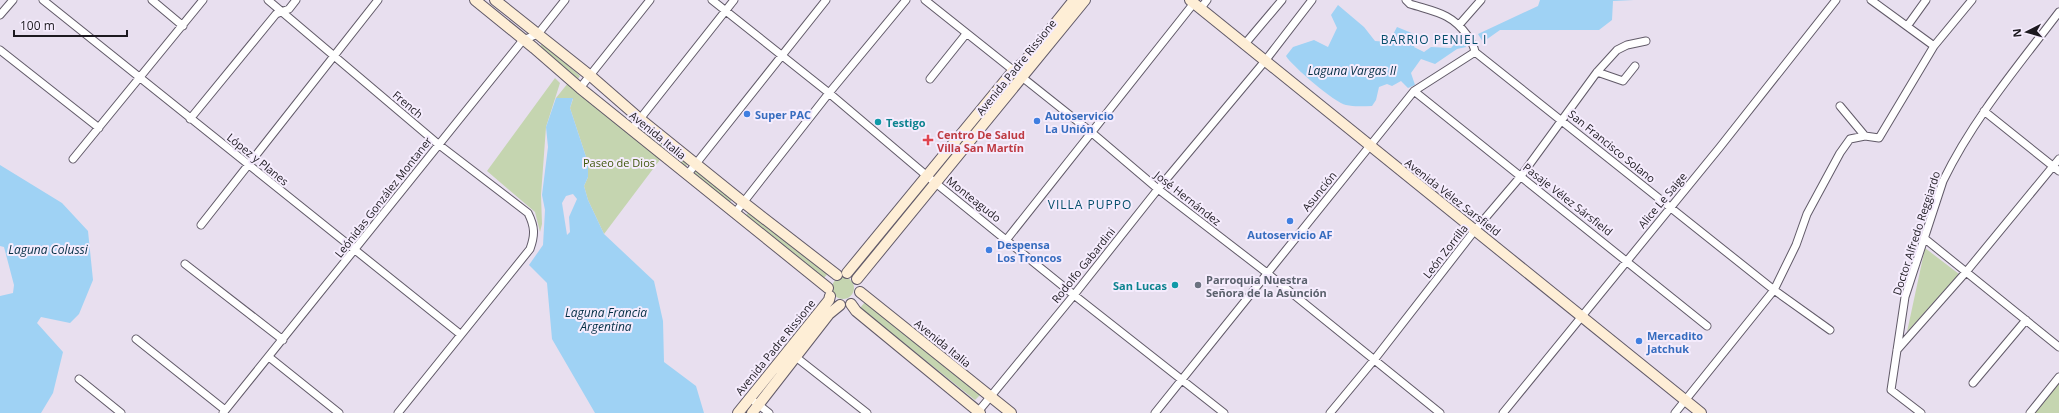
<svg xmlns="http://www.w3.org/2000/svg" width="2059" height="413" viewBox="0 0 2059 413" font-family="'Open Sans',sans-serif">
	<rect width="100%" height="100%" fill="#e8dfef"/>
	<!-- green -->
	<path fill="#c5d5b0" d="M 543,43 L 580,76 L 578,79 L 540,46 Z
		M 555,78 L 560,83 L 546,127 L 541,195 L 542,224 L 540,232 L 535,212 L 487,171 Z
		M 568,83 L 662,157 L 604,234 L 588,200 L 584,186 L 588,177 L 588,163 L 570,108 L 573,99 L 556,98 Z
		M 644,126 L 688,164 L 685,167 L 640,131 Z
		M 696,169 L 733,198 L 730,202 L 693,173 Z
		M 749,212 L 829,272 L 824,278 L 746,215 Z
		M 1925,248 L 1959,274 L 1907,332 Z
		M832 288a11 11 0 1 1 22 0a11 11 0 1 1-22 0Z
		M 865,302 L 980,395 L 975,400 L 860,308 Z
		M 2059,382 L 2059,413 L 2034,413 Z"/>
	<!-- water -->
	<path fill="#9fd2f4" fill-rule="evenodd" d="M 1540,0 L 1634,0 L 1613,1 L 1612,20 L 1599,30 L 1500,30 L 1483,42 L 1478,34 L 1538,6 Z
		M 1338,5 L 1364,27 L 1375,41 L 1389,42 L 1397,27 L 1419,36 L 1414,47 L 1424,52 L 1431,47 L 1451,48 L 1462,36 L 1466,47 L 1457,49 L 1435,64 L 1421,59 L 1411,73 L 1415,85 L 1408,88 L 1401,81 L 1392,86 L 1387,84 L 1379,87 L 1376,100 L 1372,106 C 1364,106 1354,107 1346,105 C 1335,103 1292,66 1286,56 L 1293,47 L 1314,40 L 1328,47 L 1337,28 L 1331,15 Z
		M 556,98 L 573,98 L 570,108 L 588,163 L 588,177 L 584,186 L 588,200 L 604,234 L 654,281 L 663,321 L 664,362 L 696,386 L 704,413 L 595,413 L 552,339 L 547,283 L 529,265 L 543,245 L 545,210 L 542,195 L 548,147 L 546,127 ZM 573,194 L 577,199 L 569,217 L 570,232 L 567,235 L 562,203 L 566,196 Z
		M 0,165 L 62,203 L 88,231 L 93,280 L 79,314 L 70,323 L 41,317 L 37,323 L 63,352 L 53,393 L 41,413 L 0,413 L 0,296 L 13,293 L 14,285 L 4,247 L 0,246 Z"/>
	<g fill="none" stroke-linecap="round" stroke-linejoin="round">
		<!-- street casing -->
		<g stroke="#615a68" stroke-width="9">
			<path id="street" d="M 43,0 L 460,334
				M 152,0 L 183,26
				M 268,0 L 438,144 L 528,213 C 535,227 535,235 530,249 L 398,413
				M 712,0 L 829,93 L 927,176 L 1074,295 L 1224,413
				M 925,0 L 1091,132 L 1158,189 L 1267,273 L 1440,413
				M 1406,0 L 1410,4 C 1435,12 1451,13 1467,35 C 1471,41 1474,45 1475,52
				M 1871,0 L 1934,46
				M 1200,9 L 1207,0
				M 0,15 L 13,0
				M 1459,25 L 1481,0
				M 1908,25 L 1926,0
				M 1244,45 L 1282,0
				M 0,50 L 99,128
				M 1475,52 L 1774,290 L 1830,330
				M 1597,72 L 1623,81 L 1635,66
				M 930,79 L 966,34
				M 580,88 L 650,0
				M 1414,91 L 1707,326
				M 1840,106 L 1865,136
				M 1984,111 L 2059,171
				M 190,119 L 276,14 L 289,9 L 296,0
				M 632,129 L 734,0
				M 73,159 L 203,0
				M 687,175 L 826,0
				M 735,213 L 829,93 L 906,0
				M 201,225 L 378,0
				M 1924,238 L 2059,347
				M 1007,239 L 1194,3
				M 185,264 L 283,340
				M 136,339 L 225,410
				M 1897,350 L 1966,272 L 2059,159
				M 792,354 L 867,413
				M 269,357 L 339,413
				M 79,379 L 121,413
				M 1973,383 L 2026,320
				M 755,402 L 769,413
				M 223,413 L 523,40 L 538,34 L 565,0
				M 977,413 L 1074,295 L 1158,189 L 1265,61 L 1312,0
				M 1155,413 L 1414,91 L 1475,52
				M 1330,413 L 1374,360 L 1475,230 L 1521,176 L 1597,72 L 1617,50 L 1627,45 L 1646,41
				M 1503,413 L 1720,147 L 1836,0
				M 1675,413 L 1774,290 L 1796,245 L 1807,214 L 1840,153 L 1850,139 L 1865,136 L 1879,138 L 1934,46 L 1972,0
				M 1921,413 L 1891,390 L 1905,297 L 1943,181 C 1973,119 2018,66 2059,12
				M 2030,413 L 2059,377"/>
		</g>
		<!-- secondary casing -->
		<g stroke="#615a68" stroke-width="12">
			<path id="secondary" d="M 475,0 L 534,48 L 580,88 L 828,288
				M 495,0 L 593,78 L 640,119 L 743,202 L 837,275
				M 1190,0 L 1701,413
				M 847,273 L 1013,71 L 1025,61 L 1074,0
				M 857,279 L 1085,0
				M 860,292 L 1011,413
				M 851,304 L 856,311 L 980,413
				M 738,413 L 829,300 L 830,296
				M 752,413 L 829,314 L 840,305"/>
		</g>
		<!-- street -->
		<use href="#street" stroke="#fff" stroke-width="7"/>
		<!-- secondary -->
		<use href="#secondary" stroke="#feeed6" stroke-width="10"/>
	</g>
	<!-- markers -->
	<g fill="#3f7fe0" stroke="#f5ecfd" stroke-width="1.5">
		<circle cx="747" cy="114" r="4"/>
		<circle cx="1037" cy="121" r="4"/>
		<circle cx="1290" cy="221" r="4"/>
		<circle cx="989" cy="250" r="4"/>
		<circle cx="1639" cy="341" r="4"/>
	</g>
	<g fill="#0f9aa8" stroke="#f5ecfd" stroke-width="1.5">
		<circle cx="878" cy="122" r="4"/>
		<circle cx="1175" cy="285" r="4"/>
	</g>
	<path fill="#e0444e" stroke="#f5ecfd" stroke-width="1.5" d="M926 134h4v4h4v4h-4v4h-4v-4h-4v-4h4z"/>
	<circle fill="#6b7280" stroke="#f5ecfd" stroke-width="1.5" cx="1198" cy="285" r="4"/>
	<g text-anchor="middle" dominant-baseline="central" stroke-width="4" stroke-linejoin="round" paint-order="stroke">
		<!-- street labels -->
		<g font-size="11" fill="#1c191f" stroke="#f5ecfd">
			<text transform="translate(1016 67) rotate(-51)">Avenida Padre Rissione</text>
			<text transform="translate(408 104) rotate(40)">French</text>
			<text transform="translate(658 135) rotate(39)">Avenida Italia</text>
			<text transform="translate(1612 146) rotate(39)">San Francisco Solano</text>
			<text transform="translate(258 159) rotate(39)">López y Planes</text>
			<text transform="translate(1319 191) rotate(-51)">Asunción</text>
			<text transform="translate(383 197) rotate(-52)">Leónidas González Montaner</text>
			<text transform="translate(1453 197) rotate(38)">Avenida Vélez Sarsfield</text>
			<text transform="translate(1188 198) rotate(38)">José Hernández</text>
			<text transform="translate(974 199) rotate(38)">Monteagudo</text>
			<text transform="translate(1568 199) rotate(38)">Pasaje Vélez Sársfield</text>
			<text transform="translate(1662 200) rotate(-50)">Alice Le Saige</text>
			<text transform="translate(1916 233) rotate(-72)">Doctor Alfredo Reggiardo</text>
			<text transform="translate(1445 251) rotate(-52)">León Zorrilla</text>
			<text transform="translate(1083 265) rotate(-51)">Rodolfo Gabardini</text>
			<text transform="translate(943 343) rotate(39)">Avenida Italia</text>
			<text transform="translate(775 347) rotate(-51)">Avenida Padre Rissione</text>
		</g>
		<!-- shop labels -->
		<g font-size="11" font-weight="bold" fill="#366cbe" stroke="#f5ecfd" text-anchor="start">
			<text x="755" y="114">Super PAC</text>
			<text x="1045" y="115">Autoservicio<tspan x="1045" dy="13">La Unión</tspan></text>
			<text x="1290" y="234" text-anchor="middle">Autoservicio AF</text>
			<text x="997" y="244">Despensa<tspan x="997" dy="13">Los Troncos</tspan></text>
			<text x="1647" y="335">Mercadito<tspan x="1647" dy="13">Jatchuk</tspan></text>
		</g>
		<!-- culture labels -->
		<g font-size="11" font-weight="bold" fill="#0d838f" stroke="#f5ecfd" text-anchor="start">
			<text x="886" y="122">Testigo</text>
			<text x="1167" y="285" text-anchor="end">San Lucas</text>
		</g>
		<!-- health labels -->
		<g font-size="11" font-weight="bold" fill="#be3a42" stroke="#f5ecfd" text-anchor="start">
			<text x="937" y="134">Centro De Salud<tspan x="937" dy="13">Villa San Martín</tspan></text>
		</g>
		<!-- park labels -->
		<g font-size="11" fill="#3f560a" stroke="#f5ecfd">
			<text x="619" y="162">Paseo de Dios</text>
		</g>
		<!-- worship labels -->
		<g font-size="11" font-weight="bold" fill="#5b616d" stroke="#f5ecfd" text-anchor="start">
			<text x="1206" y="279">Parroquia Nuestra<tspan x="1206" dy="13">Señora de la Asunción</tspan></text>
		</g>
		<!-- neighbourhood labels -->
		<g font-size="12" letter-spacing="1" fill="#034d6a" stroke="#f5ecfd">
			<text x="1434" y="39">BARRIO PENIEL I</text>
			<text x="1090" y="204">VILLA PUPPO</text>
		</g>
		<!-- water labels -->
		<g font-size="12" font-style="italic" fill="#032e44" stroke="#f5ecfd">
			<text x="1352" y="70">Laguna Vargas II</text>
			<text x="48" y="249">Laguna Colussi</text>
			<text x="606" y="312">Laguna Francia<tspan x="606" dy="14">Argentina</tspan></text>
		</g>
	</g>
	<!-- north arrow -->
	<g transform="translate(2027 32) rotate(264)" stroke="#f5ecfd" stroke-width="3" paint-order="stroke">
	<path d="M0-3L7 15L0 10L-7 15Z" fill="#1c191f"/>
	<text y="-6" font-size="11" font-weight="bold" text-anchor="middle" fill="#1c191f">N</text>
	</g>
	<!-- scale -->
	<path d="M14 30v6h113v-6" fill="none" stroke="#1c191f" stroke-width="2"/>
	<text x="20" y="30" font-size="12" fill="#1c191f" stroke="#f5ecfd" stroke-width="3" paint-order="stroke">100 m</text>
</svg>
